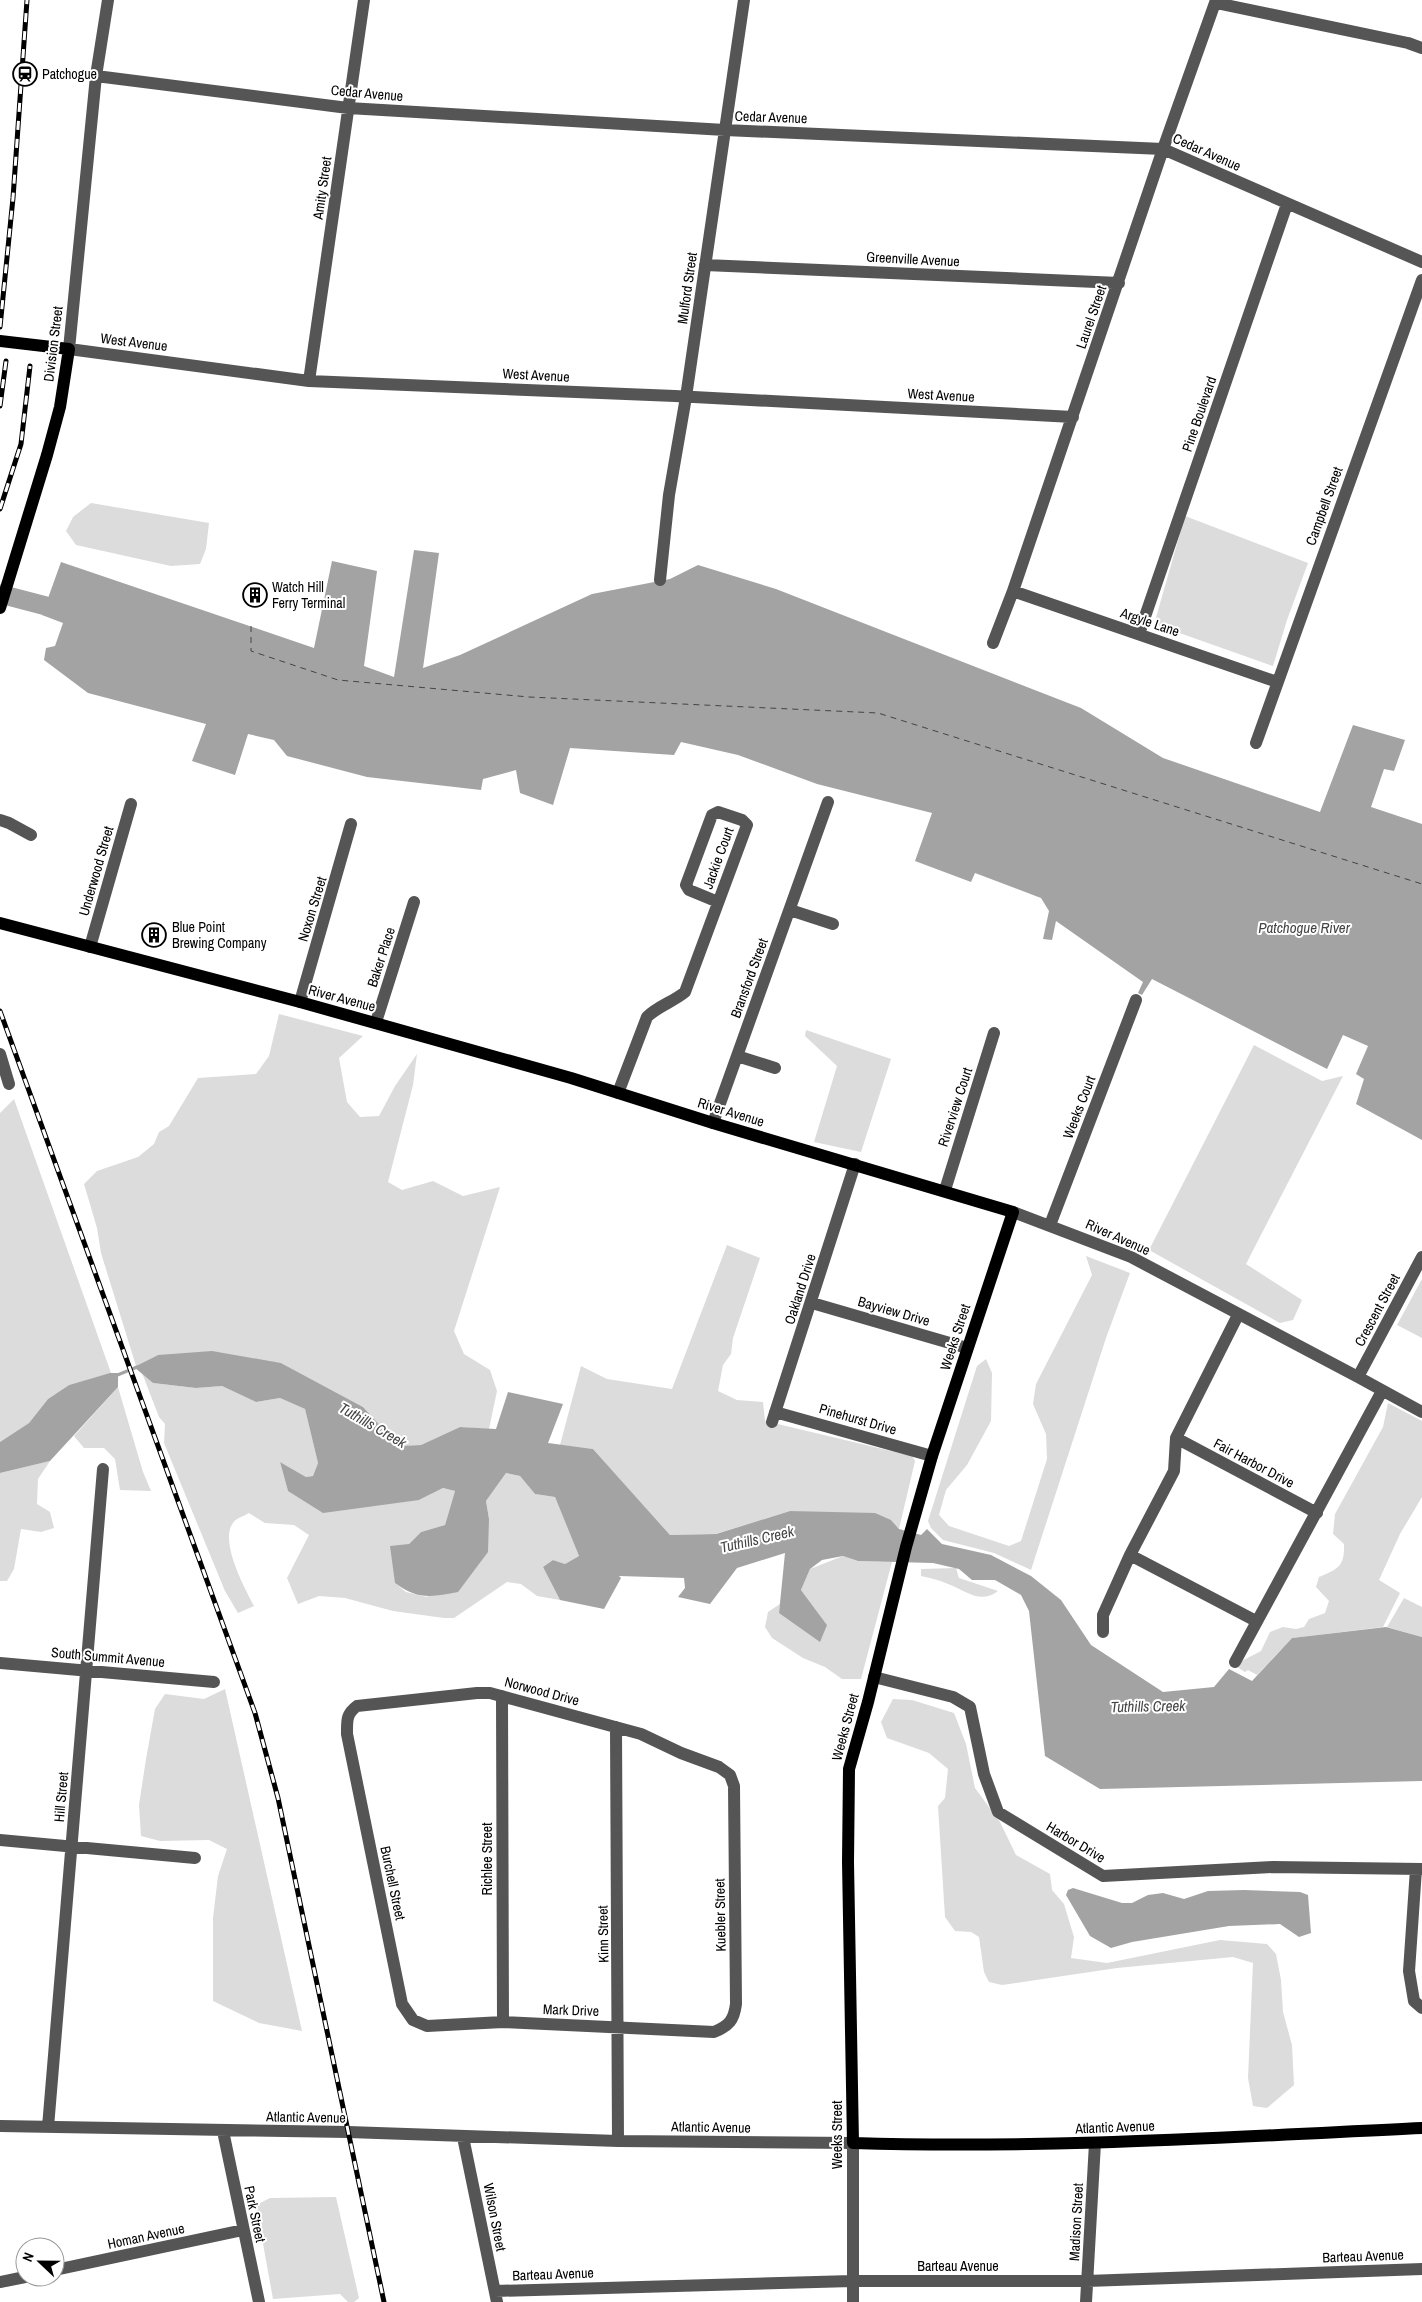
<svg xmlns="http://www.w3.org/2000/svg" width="1422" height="2302" viewBox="0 0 1422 2302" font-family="'Archivo Narrow',sans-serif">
	<rect width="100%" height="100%" fill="#fff"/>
	<!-- green -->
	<path fill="#dcdcdc" d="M 91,503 L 209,523 L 206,549 L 200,564 L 171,566 L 76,545 L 66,531 L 73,517 Z
		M 1185,516 L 1308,563 L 1287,620 L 1273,666 L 1157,625 L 1155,621 Z
		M 279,1014 L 363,1036 L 339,1058 L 347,1102 L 360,1117 L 379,1116 L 395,1086 L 417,1054 L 413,1085 L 388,1182 L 402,1190 L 433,1181 L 463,1196 L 500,1187 L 454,1331 L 464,1354 L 490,1370 L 497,1391 L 489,1429 L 460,1427 L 421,1445 L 399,1446 L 363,1407 L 281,1363 L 158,1355 L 136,1366 L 101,1253 L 97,1228 L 84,1184 L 97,1171 L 138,1157 L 154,1144 L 159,1132 L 169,1126 L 198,1078 L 256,1074 L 269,1056 Z
		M 806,1030 L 891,1059 L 861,1152 L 814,1142 L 837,1066 L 805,1036 Z
		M 1254,1045 L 1322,1081 L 1343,1076 L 1246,1264 L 1302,1300 L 1293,1320 L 1280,1323 L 1149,1250 Z
		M 14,1099 L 111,1373 L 69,1385 L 48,1399 L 29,1423 L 0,1442 L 0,1113 Z
		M 727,1245 L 760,1258 L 733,1338 L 731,1354 L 723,1365 L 718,1391 L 737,1400 L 763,1402 L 765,1421 L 912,1456 L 915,1461 L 899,1529 L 891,1520 L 790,1511 L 715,1534 L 670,1535 L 593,1449 L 560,1445 L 581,1366 L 607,1379 L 672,1389 Z
		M 1086,1256 L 1130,1273 L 1106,1338 L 1031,1570 L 994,1553 L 943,1540 L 931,1528 L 928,1521 L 977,1366 L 986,1359 L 992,1373 L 991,1421 L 967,1465 L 946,1490 L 939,1515 L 949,1526 L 1009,1546 L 1021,1541 L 1047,1459 L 1046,1434 L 1033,1404 L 1036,1384 L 1092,1275 Z
		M 1422,1279 L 1422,1338 L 1397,1325 Z
		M 142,1373 L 153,1383 L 196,1388 L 222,1386 L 256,1402 L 280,1398 L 305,1409 L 318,1463 L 313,1476 L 306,1477 L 280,1462 L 288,1491 L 419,1500 L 443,1488 L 455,1491 L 445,1525 L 421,1532 L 409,1544 L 395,1583 L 406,1592 L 427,1597 L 489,1519 L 486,1501 L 506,1473 L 520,1476 L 535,1494 L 555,1497 L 579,1556 L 565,1564 L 553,1560 L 543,1567 L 560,1600 L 537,1596 L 521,1584 L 507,1582 L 454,1618 L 444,1618 L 393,1611 L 345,1598 L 319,1596 L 298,1604 L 287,1578 L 309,1535 L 294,1525 L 265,1523 L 249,1513 C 244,1516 236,1518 233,1523 C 219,1541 245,1589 254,1606 L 238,1613 L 225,1591 L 164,1443 L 165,1424 L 159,1417 Z
		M 118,1387 L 143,1472 L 151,1491 L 120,1490 L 115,1459 L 104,1448 L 84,1448 L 74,1436 Z
		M 1388,1403 L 1422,1421 L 1422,1497 L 1400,1534 L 1379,1580 L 1400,1593 L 1383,1627 L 1292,1638 L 1257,1675 L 1248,1670 L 1245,1672 L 1234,1665 L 1261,1651 L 1270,1632 L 1283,1627 L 1296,1629 L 1304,1627 L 1309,1619 L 1325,1613 L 1329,1601 L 1316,1587 L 1319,1577 C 1337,1569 1345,1567 1344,1544 L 1333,1534 L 1335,1514 L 1383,1427 Z
		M 50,1461 L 38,1479 L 37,1504 L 50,1512 L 54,1528 L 41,1532 L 21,1529 L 14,1569 L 7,1581 L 0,1581 L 0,1473 Z
		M 843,1556 L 858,1561 L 892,1562 L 861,1679 L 842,1679 L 825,1667 L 803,1658 L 772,1638 L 765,1627 L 768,1612 L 780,1604 L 779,1613 L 827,1625 L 801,1590 L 810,1569 Z
		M 956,1568 L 959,1578 L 998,1591 C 980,1605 965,1590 948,1584 C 939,1580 930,1578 921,1576 L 921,1569 Z
		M 1404,1598 L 1422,1607 L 1422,1637 L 1387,1627 Z
		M 225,1689 L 302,2031 L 259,2023 L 213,2001 L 213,1918 L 218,1876 L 227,1849 L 209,1840 L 160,1841 L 141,1836 L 139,1805 L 146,1759 L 155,1709 L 165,1694 L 204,1699 Z
		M 893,1699 L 912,1700 L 954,1713 L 966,1744 L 975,1788 L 1000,1822 L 1016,1855 L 1050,1874 L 1052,1890 L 1064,1904 L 1074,1937 L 1071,1958 L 1107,1963 L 1220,1940 L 1267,1944 L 1276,1954 L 1281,1980 L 1283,2012 L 1292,2045 L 1294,2085 L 1267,2108 L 1253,2106 L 1248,2078 L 1253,1963 L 1233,1957 L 1117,1968 L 1002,1985 L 989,1982 L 984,1972 L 979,1937 L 971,1932 L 955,1931 L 945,1917 L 938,1806 L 945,1798 L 948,1769 L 929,1753 L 887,1738 L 881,1722 Z
		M 336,2197 L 359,2298 L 354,2302 L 348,2302 L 340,2294 L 273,2299 L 256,2205 L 270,2198 Z"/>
	<!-- water -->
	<path fill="#a3a3a3" d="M 414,550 L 439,553 L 423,668 L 460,655 L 592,594 L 670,579 L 698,565 L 776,589 L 1081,708 L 1163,758 L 1320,812 L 1353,725 L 1405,740 L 1394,771 L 1384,769 L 1371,807 L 1422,824 L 1422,1140 L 1356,1104 L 1364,1079 L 1356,1074 L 1368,1046 L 1343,1035 L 1327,1069 L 1152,979 L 1142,995 L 1138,993 L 1143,982 L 1056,921 L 1052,940 L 1043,939 L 1049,911 L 1041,898 L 975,873 L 971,882 L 915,861 L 932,813 L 817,784 L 738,755 L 681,742 L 674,755 L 570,748 L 553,805 L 520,793 L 516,770 L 483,779 L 481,790 L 367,777 L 287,756 L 274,740 L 248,734 L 235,775 L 192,761 L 206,724 L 88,693 L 44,660 L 46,648 L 55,646 L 63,623 L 42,615 L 61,562 L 314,648 L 332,561 L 377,571 L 364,666 L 394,677 Z
		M 212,1351 L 281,1363 L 363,1407 L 399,1446 L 421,1445 L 460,1427 L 496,1429 L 508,1392 L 563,1404 L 548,1443 L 593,1449 L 670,1535 L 716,1534 L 790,1511 L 875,1513 L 891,1520 L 899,1529 L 921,1535 L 927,1529 L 942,1544 L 991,1555 L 1031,1576 L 1061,1600 L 1091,1645 L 1163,1692 L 1214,1687 L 1229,1669 L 1252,1681 L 1292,1638 L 1386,1627 L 1422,1637 L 1422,1781 L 1100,1789 L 1045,1756 L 1029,1611 L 1021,1595 L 995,1580 L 972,1580 L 959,1569 L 933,1563 L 858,1561 L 843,1556 L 822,1560 L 810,1569 L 801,1590 L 827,1625 L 820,1642 L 779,1613 L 785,1553 L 737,1568 L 710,1604 L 678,1597 L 685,1588 L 684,1578 L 619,1576 L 621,1578 L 604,1609 L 560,1600 L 543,1567 L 553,1560 L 565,1564 L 579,1556 L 555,1497 L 535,1494 L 520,1476 L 506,1473 L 486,1501 L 489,1519 L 488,1552 L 458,1592 C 432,1597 417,1600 395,1583 L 390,1546 L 409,1544 L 421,1532 L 445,1525 L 455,1491 L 443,1488 L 419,1500 L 323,1513 L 288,1491 L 280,1462 L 306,1477 L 313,1476 L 318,1463 L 305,1409 L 280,1398 L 256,1402 L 222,1386 L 196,1388 L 153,1383 L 134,1367 L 158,1355 Z
		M 110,1373 L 118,1373 L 118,1387 L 50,1461 L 0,1473 L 0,1442 L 29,1423 L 48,1399 L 69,1385 Z
		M 1073,1888 L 1122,1903 L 1132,1903 L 1148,1895 L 1163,1893 L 1184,1899 L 1208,1891 L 1244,1890 L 1300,1892 L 1308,1895 L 1311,1933 L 1299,1937 L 1280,1924 L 1229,1926 L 1132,1942 L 1111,1948 L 1090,1936 L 1066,1895 L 1068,1890 Z"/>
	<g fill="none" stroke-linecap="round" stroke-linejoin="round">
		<!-- stream -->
		<path stroke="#a3a3a3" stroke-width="3" d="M 115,1376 L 137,1367"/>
		<!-- river -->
		<path stroke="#a3a3a3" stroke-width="19" d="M 0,594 L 69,612"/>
		<!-- ferry -->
		<path stroke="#444" stroke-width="1" stroke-dasharray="6 5" stroke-linecap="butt" d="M 251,626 L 251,651 L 338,680 L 529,697 L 878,713 L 1422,884"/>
		<!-- minor -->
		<path stroke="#555" stroke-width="12" d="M 108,0 L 96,76 L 69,349 L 309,381 L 675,396 L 1073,417
			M 1216,3 L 1408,43 L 1422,48
			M 96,76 L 348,108 L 725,130 L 1163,149 L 1422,262
			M 705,265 L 1119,283
			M 309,381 L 364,0
			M 660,580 L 669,495 L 686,397 L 744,0
			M 1013,591 L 1277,682
			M 1139,634 L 1287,204
			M 993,643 L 1013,591 L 1163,149 L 1216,0
			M 1256,743 L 1422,280
			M 0,820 L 9,823 L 31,835
			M 790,910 L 833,924
			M 90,947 L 131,804
			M 300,1002 L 351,824
			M 376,1022 L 414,902
			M 0,1054 L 9,1084
			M 737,1056 L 775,1068
			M 618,1093 L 647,1017 C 658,1006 673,1002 685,992 L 747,825 L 742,820 L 718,812 L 712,815 L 686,885 L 689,890 L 718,902
			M 713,1123 L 828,802
			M 945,1190 L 994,1033
			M 1013,1212 L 1131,1257 L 1358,1377 L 1422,1412
			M 1050,1225 L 1136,1000
			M 812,1303 L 967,1348
			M 1358,1377 L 1422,1257
			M 775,1412 L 932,1456
			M 772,1422 L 855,1164
			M 1176,1438 L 1317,1513
			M 1130,1555 L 1256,1621
			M 1103,1632 L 1103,1615 L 1130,1555 L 1174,1471 L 1176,1438 L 1238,1315
			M 1235,1662 L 1382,1391
			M 0,1663 L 214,1682
			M 874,1677 L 953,1697 L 970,1707 L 984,1774 L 998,1812 L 1103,1876 L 1273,1867 L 1422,1869
			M 477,1693 L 490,1693 L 641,1734 L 681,1753 L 719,1767 L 730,1775 L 734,1786 L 736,2004 C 734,2020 729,2026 714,2032 L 503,2022 L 427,2026 L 413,2020 L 402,2004 L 347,1734 C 347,1721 346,1714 357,1706 Z
			M 502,1696 L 503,2022
			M 616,1727 L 618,2141
			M 0,1840 L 195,1858
			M 1416,1869 L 1409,1971 L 1414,2001 L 1422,2008
			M 0,2126 L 348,2132 L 618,2141 L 853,2143 L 853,2302
			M 48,2127 L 103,1469
			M 223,2131 L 259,2302
			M 463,2137 L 497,2302
			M 55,2270 L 243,2230
			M 0,2282 L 25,2277
			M 495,2291 L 852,2281 L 1087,2281 L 1422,2269
			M 1086,2302 L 1095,2143"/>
		<!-- major -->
		<path stroke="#000" stroke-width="12" d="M 0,341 L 69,349 L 60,407 L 47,455 L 0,608
			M 0,923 L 300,1002 L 571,1078 L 713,1123 L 1013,1212 L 932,1456 L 906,1547 L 868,1702 L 849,1769 L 848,1862 L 853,2143 C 1043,2149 1232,2137 1422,2128"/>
		<!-- rail casing -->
		<g stroke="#000" stroke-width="5">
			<path id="rail" d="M 0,327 L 13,198 L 27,0
				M 0,406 L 6,361
				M 0,509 L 21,444 L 30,366
				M 0,1011 L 255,1713 L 278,1798 L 384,2302"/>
		</g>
		<!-- rail -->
		<use href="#rail" stroke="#fff" stroke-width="3" stroke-dasharray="9" stroke-linecap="butt"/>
	</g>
	<!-- icons -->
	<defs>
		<g id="station-ring" transform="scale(1.25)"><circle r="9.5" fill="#fff" stroke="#000" stroke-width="1.5"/><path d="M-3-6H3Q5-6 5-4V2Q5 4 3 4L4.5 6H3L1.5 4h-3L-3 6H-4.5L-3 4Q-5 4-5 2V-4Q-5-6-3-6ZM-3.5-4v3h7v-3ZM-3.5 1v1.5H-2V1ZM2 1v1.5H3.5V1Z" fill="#000"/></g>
		<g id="building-ring" transform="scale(1.25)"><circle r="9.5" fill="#fff" stroke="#000" stroke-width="1.5"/><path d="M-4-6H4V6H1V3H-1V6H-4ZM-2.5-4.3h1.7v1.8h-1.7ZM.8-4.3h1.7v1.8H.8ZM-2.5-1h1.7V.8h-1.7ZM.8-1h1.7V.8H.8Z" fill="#000"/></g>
	</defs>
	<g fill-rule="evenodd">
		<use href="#station-ring" x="25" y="74"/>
		<use href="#building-ring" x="255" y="595"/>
		<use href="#building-ring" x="154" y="935"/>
	</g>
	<g text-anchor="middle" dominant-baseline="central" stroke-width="4" stroke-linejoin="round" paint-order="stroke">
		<!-- poi labels -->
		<g font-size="14" fill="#000" stroke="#fff" text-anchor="start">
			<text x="42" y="74">Patchogue</text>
			<text x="272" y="587">Watch Hill<tspan x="272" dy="16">Ferry Terminal</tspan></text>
			<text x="172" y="927">Blue Point<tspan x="172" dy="16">Brewing Company</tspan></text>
		</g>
		<!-- street labels -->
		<g font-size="14" fill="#000" stroke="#fff">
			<text transform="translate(367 93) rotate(5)">Cedar Avenue</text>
			<text transform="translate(771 117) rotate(2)">Cedar Avenue</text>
			<text transform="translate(1207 152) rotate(24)">Cedar Avenue</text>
			<text transform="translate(322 188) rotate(-82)">Amity Street</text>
			<text transform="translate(913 259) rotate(3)">Greenville Avenue</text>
			<text transform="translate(687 288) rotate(-82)">Mulford Street</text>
			<text transform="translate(1091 317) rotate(-71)">Laurel Street</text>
			<text transform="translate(134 342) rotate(7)">West Avenue</text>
			<text transform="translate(53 344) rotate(-83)">Division Street</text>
			<text transform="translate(536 375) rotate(3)">West Avenue</text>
			<text transform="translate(941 395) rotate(3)">West Avenue</text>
			<text transform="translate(1199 414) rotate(-71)">Pine Boulevard</text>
			<text transform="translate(1324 506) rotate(-70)">Campbell Street</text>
			<text transform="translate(1150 622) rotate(19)">Argyle Lane</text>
			<text transform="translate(718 858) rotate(-70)">Jackie Court</text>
			<text transform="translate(96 871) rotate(-74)">Underwood Street</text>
			<text transform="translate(312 909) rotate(-73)">Noxon Street</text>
			<text transform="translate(381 957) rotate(-72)">Baker Place</text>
			<text transform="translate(749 978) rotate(-70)">Bransford Street</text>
			<text transform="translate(342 998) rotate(15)">River Avenue</text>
			<text transform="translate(955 1107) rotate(-72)">Riverview Court</text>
			<text transform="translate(1079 1107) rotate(-69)">Weeks Court</text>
			<text transform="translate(731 1112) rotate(17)">River Avenue</text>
			<text transform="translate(1118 1237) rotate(24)">River Avenue</text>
			<text transform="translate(800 1289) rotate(-72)">Oakland Drive</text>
			<text transform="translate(1377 1310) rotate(-62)">Crescent Street</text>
			<text transform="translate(894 1311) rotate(16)">Bayview Drive</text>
			<text transform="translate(955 1337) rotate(-72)">Weeks Street</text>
			<text transform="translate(858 1419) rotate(16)">Pinehurst Drive</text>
			<text transform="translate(1254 1463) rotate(28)">Fair Harbor Drive</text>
			<text transform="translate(108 1657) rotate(5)">South Summit Avenue</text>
			<text transform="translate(542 1691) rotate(15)">Norwood Drive</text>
			<text transform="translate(845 1727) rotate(-75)">Weeks Street</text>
			<text transform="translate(61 1797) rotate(-85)">Hill Street</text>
			<text transform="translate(1076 1842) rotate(31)">Harbor Drive</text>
			<text transform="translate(487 1859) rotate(-90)">Richlee Street</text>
			<text transform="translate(393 1883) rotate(78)">Burchell Street</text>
			<text transform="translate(720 1915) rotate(-91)">Kuebler Street</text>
			<text transform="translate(603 1934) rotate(-91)">Kinn Street</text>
			<text transform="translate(571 2010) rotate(2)">Mark Drive</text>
			<text transform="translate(306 2117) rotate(1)">Atlantic Avenue</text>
			<text transform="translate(711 2127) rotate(1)">Atlantic Avenue</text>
			<text transform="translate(1115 2127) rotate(-2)">Atlantic Avenue</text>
			<text transform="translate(837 2135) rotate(-90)">Weeks Street</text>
			<text transform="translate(255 2214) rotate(78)">Park Street</text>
			<text transform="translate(495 2217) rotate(79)">Wilson Street</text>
			<text transform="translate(1076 2222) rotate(-87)">Madison Street</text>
			<text transform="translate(146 2236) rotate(-12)">Homan Avenue</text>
			<text transform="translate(1363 2256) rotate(-2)">Barteau Avenue</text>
			<text x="958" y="2266">Barteau Avenue</text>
			<text transform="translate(553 2274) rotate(-2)">Barteau Avenue</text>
		</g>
		<!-- water labels -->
		<g font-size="15" font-style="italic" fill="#444" stroke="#fff">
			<text x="1304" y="927">Patchogue River</text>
			<text transform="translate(373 1425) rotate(30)">Tuthills Creek</text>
			<text transform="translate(757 1539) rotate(-13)">Tuthills Creek</text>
			<text transform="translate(1148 1706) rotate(-1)">Tuthills Creek</text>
		</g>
	</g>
	<!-- north arrow -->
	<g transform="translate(40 2262) rotate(292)"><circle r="24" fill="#ffffff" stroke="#999999"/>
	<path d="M0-4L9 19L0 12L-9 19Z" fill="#000000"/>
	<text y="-8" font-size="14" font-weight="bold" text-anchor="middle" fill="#000000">N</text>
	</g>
</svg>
